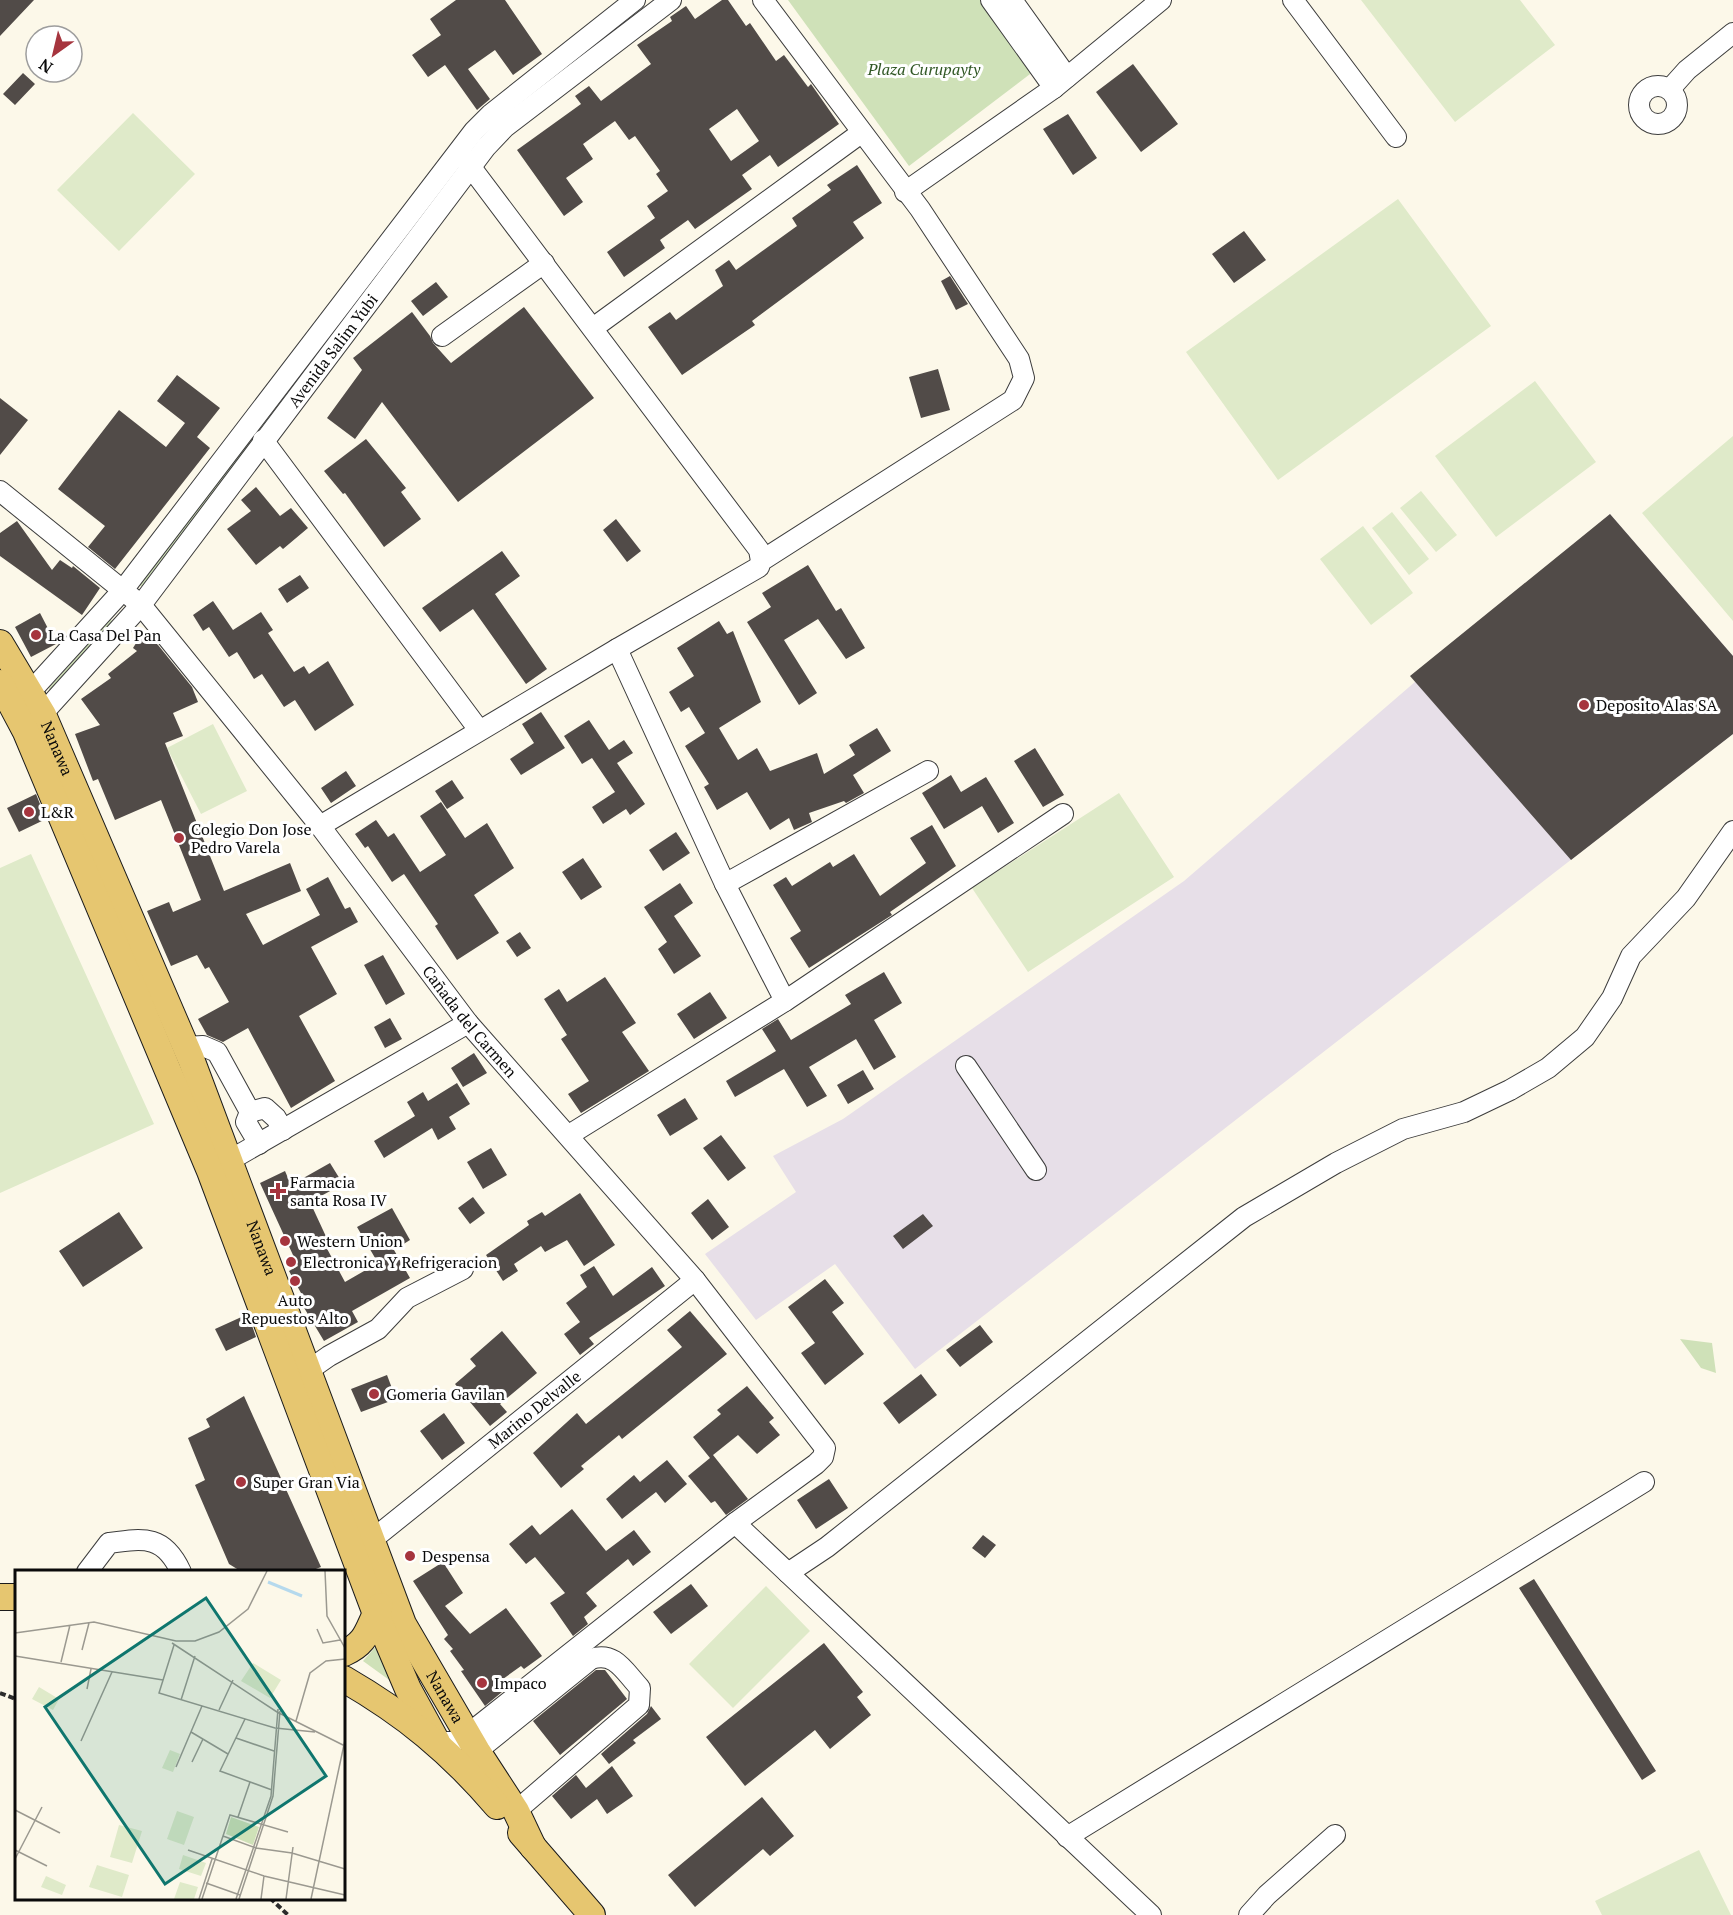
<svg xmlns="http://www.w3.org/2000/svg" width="1733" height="1915" viewBox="0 0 1733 1915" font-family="'PT Serif',serif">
	<rect width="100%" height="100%" fill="#fcf8e9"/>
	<!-- industrial -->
	<path fill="#e7dfe8" d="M 1610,514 L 1733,656 L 1733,734 L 915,1369 L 835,1264 L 756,1320 L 705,1254 L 796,1192 L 773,1156 L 843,1119 L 1184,881 Z"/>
	<!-- green -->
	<path fill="#cfe1b8" d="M 788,0 L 986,0 L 1034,71 L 909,166 Z
		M 445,185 L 142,586 L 140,586 L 138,584 Z
		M 110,620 L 114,621 L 50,691 L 49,688 Z
		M 1680,1339 L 1712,1343 L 1716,1373 L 1701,1368 Z
		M 378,1644 L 392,1682 L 363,1661 Z"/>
	<!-- pitch -->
	<path fill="#dfeac9" d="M 1361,0 L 1520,0 L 1555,45 L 1455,122 Z
		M 133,113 L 195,174 L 119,251 L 57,190 Z
		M 1398,199 L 1491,326 L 1278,480 L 1186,352 Z
		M 1535,381 L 1596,462 L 1496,537 L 1435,456 Z
		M 1733,436 L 1733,621 L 1642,513 Z
		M 1421,491 L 1457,535 L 1436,552 L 1400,508 Z
		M 1392,512 L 1429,559 L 1409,575 L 1372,528 Z
		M 1363,526 L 1413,593 L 1371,625 L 1320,559 Z
		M 213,724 L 247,791 L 201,814 L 167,748 Z
		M 1119,793 L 1174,877 L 1028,972 L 972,888 Z
		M 31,854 L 154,1124 L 0,1193 L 0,868 Z
		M 766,1586 L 810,1631 L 733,1708 L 689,1664 Z
		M 1699,1850 L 1731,1915 L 1602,1915 L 1595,1901 Z"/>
	<!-- building -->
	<path fill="#514b48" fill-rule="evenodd" d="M 0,0 L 34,0 L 0,36 Z
		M 456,0 L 505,0 L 542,54 L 513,75 L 495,50 L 468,69 L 490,99 L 477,110 L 445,65 L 428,77 L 412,55 L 441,35 L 430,19 Z
		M 722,0 L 728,0 L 746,26 L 750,23 L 776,61 L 784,55 L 808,87 L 811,84 L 839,124 L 778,167 L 770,155 L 742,175 L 752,189 L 695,229 L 688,220 L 660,240 L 665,248 L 624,277 L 607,252 L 655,218 L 647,206 L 668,191 L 656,174 L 660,171 L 635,136 L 629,140 L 615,121 L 583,144 L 593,159 L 566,178 L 583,202 L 564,216 L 517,150 L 581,104 L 575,96 L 589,86 L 601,101 L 651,64 L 637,45 L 672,21 L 670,17 L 686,6 L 695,19 ZM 737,109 L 759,141 L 731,161 L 709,129 Z
		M 1133,64 L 1178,124 L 1141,152 L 1096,92 Z
		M 23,73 L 35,84 L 15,105 L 3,94 Z
		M 1068,114 L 1097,158 L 1073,175 L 1043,129 Z
		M 857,165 L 882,203 L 853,222 L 864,238 L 752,321 L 755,325 L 682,375 L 648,327 L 670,312 L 676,320 L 723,286 L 715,270 L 729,260 L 736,270 L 797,226 L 792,218 L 831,190 L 827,185 Z
		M 1244,231 L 1266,260 L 1234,283 L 1212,254 Z
		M 950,276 L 968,304 L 956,310 L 941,281 Z
		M 436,282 L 448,297 L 423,316 L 411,301 Z
		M 524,307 L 594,398 L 458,502 L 382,402 L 355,439 L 327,418 L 362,370 L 353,358 L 412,312 L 430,336 L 433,343 L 451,363 Z
		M 938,369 L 950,410 L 921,418 L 909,377 Z
		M 177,375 L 220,408 L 197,437 L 210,448 L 115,569 L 88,547 L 105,526 L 58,489 L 119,410 L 166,447 L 185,423 L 157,401 Z
		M 0,398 L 28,420 L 0,455 Z
		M 366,439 L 406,488 L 401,492 L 421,519 L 384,547 L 345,493 L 343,494 L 324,471 Z
		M 256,487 L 280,516 L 291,508 L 308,528 L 283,549 L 280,546 L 256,565 L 227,529 L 251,511 L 241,500 Z
		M 1610,514 L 1733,656 L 1733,734 L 1571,860 L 1410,676 Z
		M 616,519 L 641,551 L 627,562 L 603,530 Z
		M 17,521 L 52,570 L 60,560 L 72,568 L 73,566 L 100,588 L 82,615 L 0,556 L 0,533 Z
		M 502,551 L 520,576 L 495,594 L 547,669 L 526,684 L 473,609 L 440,632 L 422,608 Z
		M 808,565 L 836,611 L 841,608 L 865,648 L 846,659 L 818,619 L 784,640 L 817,693 L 799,705 L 747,622 L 771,607 L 762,593 Z
		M 300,575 L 309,588 L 287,603 L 278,589 Z
		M 213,601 L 233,630 L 261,612 L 273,630 L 268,633 L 294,672 L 304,666 L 309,674 L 328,661 L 354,705 L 315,731 L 295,700 L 284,707 L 262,674 L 254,679 L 237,652 L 229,657 L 209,627 L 203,631 L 193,615 Z
		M 40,613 L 56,644 L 31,657 L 15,627 Z
		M 719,621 L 727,634 L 733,631 L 761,702 L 719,728 L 738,760 L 757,748 L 770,771 L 817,753 L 824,774 L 855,755 L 849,745 L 877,728 L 891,751 L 853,775 L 864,793 L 846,803 L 844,801 L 809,813 L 812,822 L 794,830 L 789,818 L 770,830 L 747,792 L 717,810 L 704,787 L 709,784 L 685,746 L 705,733 L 689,707 L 681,712 L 669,692 L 694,676 L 677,648 Z
		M 143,632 L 158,645 L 192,687 L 198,702 L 173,713 L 183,736 L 165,743 L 224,891 L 290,863 L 301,891 L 246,914 L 263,945 L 320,915 L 306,889 L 328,877 L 345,909 L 350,907 L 358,922 L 311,947 L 337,994 L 299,1016 L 335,1081 L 291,1108 L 248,1028 L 223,1042 L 207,1035 L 198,1019 L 229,1002 L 209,967 L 205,969 L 197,955 L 171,966 L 147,911 L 169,902 L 173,912 L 201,900 L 161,800 L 115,820 L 98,779 L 93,781 L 75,734 L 100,725 L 81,699 L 111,678 L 108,674 L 137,651 L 133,648 Z
		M 541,712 L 565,748 L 521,775 L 510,759 L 534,743 L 522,724 Z
		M 589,720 L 609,750 L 624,740 L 633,753 L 617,763 L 645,804 L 630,815 L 626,809 L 603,824 L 592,807 L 615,792 L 592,758 L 582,764 L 564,736 Z
		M 1035,748 L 1064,795 L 1043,807 L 1014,761 Z
		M 346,771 L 356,786 L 331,803 L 321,788 Z
		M 951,775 L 961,792 L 986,777 L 1014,823 L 998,833 L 982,806 L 944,829 L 922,793 Z
		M 452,780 L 464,798 L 447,809 L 435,791 Z
		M 36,794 L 46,819 L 19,832 L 7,808 Z
		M 441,802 L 465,838 L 487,823 L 514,868 L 474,895 L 499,933 L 457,960 L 435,926 L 438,924 L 404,874 L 392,882 L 368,846 L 365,848 L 355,834 L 376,820 L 388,837 L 394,833 L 420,872 L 446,855 L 420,816 Z
		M 932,825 L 956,866 L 890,912 L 892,915 L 809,968 L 790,938 L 801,931 L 773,885 L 786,877 L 792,886 L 830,862 L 833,867 L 854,854 L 880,896 L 926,863 L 910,838 Z
		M 676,832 L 690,853 L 663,871 L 649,850 Z
		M 583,858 L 602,887 L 581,900 L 562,872 Z
		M 680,883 L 693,903 L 674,916 L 701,956 L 674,974 L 658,949 L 667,942 L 644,907 Z
		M 520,932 L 531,948 L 517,957 L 506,941 Z
		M 383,955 L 405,994 L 386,1005 L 364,965 Z
		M 884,972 L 902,1003 L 874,1020 L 896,1057 L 874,1070 L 856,1039 L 809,1067 L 827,1096 L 807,1107 L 784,1069 L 735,1097 L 726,1081 L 776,1051 L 762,1029 L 778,1019 L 791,1040 L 851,1004 L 845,995 Z
		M 605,977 L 636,1023 L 622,1032 L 649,1071 L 581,1113 L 568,1094 L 589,1081 L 561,1039 L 567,1035 L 544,999 L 559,989 L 567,1002 Z
		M 710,992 L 727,1018 L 694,1039 L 677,1014 Z
		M 390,1018 L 402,1039 L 385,1048 L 374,1027 Z
		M 474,1053 L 487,1073 L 463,1087 L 451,1068 Z
		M 863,1070 L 874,1089 L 848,1104 L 837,1085 Z
		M 457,1083 L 470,1104 L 449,1117 L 456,1129 L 438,1140 L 432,1128 L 384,1158 L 374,1141 L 415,1116 L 407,1102 L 423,1092 L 428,1101 Z
		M 685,1098 L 698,1119 L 670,1136 L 657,1115 Z
		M 721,1135 L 746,1168 L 728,1181 L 703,1148 Z
		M 491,1148 L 507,1175 L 483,1189 L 467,1162 Z
		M 330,1163 L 343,1184 L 310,1202 L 329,1243 L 325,1245 L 345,1282 L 378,1263 L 357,1227 L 392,1208 L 410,1240 L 394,1250 L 410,1278 L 352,1311 L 358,1322 L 324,1341 L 303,1306 L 307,1304 L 289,1271 L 298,1266 L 260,1183 L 285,1171 L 291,1185 Z
		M 580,1193 L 615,1245 L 584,1266 L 567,1240 L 545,1252 L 541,1246 L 514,1264 L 518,1271 L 503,1281 L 486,1255 L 529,1225 L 527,1221 L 542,1212 L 545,1216 Z
		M 473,1197 L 485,1213 L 470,1224 L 458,1208 Z
		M 708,1199 L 729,1227 L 712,1240 L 691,1213 Z
		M 119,1212 L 143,1248 L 83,1287 L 59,1251 Z
		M 923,1214 L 933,1226 L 903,1249 L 893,1236 Z
		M 594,1266 L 613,1296 L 652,1267 L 665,1286 L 589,1338 L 594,1344 L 580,1355 L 564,1334 L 580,1322 L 566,1303 L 587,1287 L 580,1275 Z
		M 825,1279 L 844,1303 L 832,1312 L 864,1354 L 825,1385 L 801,1353 L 815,1343 L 788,1307 Z
		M 690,1311 L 727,1354 L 622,1439 L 619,1435 L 581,1466 L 584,1469 L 561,1488 L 533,1453 L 577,1413 L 586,1424 L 682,1347 L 667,1330 Z
		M 248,1314 L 256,1337 L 226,1351 L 215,1329 Z
		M 980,1325 L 993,1342 L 960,1367 L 946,1350 Z
		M 502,1331 L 537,1373 L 500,1404 L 507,1412 L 490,1426 L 455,1384 L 476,1366 L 470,1359 Z
		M 921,1374 L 937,1395 L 899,1424 L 883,1403 Z
		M 387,1375 L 396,1399 L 361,1412 L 351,1389 Z
		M 747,1386 L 774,1418 L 769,1422 L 780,1435 L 757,1454 L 738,1435 L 713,1455 L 748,1499 L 726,1515 L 715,1501 L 711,1503 L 688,1476 L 710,1458 L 693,1437 L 721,1414 L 717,1410 Z
		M 244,1396 L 321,1567 L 308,1572 L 242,1572 L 229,1564 L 195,1485 L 205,1480 L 188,1438 L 210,1427 L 206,1419 Z
		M 444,1413 L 465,1443 L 442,1460 L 420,1431 Z
		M 667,1460 L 687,1484 L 665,1503 L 656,1492 L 622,1519 L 606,1499 L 634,1475 L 640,1482 Z
		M 829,1479 L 848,1508 L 816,1529 L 797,1500 Z
		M 572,1509 L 606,1551 L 634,1530 L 651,1552 L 633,1566 L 628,1559 L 586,1593 L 597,1606 L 584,1617 L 588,1624 L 573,1636 L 550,1603 L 565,1593 L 535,1557 L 526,1564 L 509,1544 L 532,1525 L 540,1535 Z
		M 983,1535 L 996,1545 L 985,1558 L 972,1548 Z
		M 443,1562 L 463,1593 L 445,1606 L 470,1634 L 506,1608 L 542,1656 L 524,1669 L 521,1666 L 496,1684 L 502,1692 L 485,1706 L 461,1671 L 464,1670 L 450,1651 L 453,1649 L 444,1639 L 448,1635 L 413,1581 Z
		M 1534,1579 L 1656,1771 L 1642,1780 L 1519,1588 Z
		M 691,1584 L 708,1606 L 671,1634 L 653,1612 Z
		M 824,1643 L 863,1692 L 857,1697 L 871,1715 L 830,1749 L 815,1730 L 745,1786 L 706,1737 Z
		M 596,1670 L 605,1670 L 627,1699 L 560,1755 L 533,1721 Z
		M 651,1706 L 661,1719 L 633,1740 L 636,1743 L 609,1764 L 601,1754 L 647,1714 Z
		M 612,1766 L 633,1796 L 607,1814 L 597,1799 L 571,1819 L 552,1796 L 576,1775 L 586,1788 Z
		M 762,1797 L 794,1836 L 770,1856 L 763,1849 L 695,1907 L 668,1875 Z"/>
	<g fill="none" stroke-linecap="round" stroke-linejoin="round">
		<!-- minor casing -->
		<g stroke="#3d3d3d" stroke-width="22">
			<g id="minor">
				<path d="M 991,0 L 1054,88"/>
				<path d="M 1012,0 L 1067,77"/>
				<path d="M 1293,0 L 1396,137"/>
				<circle cx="1658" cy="105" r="19"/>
				<path d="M 1670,89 L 1687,70 L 1733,33"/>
				<path d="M 464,158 L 759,550 L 761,561"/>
				<path d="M 905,192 L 1054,88 L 1161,0"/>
				<path d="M 593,328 L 861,133"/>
				<path d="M 442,336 L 544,263"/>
				<path d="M 263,440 L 479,730"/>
				<path id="s1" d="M 0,491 L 141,605 L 320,826 L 468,1023 L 695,1280 L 825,1448 L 823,1457 L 816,1464 L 735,1523 L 467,1735 L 453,1742 L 437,1742"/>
				<path d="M 617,649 L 725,884 L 785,1001"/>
				<path d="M 22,701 L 123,590 L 474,131 L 491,114 L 635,0"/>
				<path id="s2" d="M 34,723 L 141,605 L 486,147 L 505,127 L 671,0"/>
				<path d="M 320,826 L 617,649 L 759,567 L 761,561 L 1013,400 L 1024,378 L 1019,359 L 920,209 L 763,0"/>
				<path d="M 725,884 L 928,771"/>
				<path d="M 184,1047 L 203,1046 L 217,1052 L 250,1112"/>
				<path d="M 966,1066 L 1036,1170"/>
				<path d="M 569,1135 L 785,1001 L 1063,814"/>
				<path d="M 259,1144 L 246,1122 L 250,1112 L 265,1108 L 276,1118 L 283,1130"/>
				<path d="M 218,1167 L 468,1023"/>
				<path d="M 309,1370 L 329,1356 L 378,1329 L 407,1298 L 463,1269"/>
				<path d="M 735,1523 L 1151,1915"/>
				<path id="s3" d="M 373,1539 L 695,1280"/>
				<path d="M 87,1572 L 109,1543 C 145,1538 164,1535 181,1572"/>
				<path d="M 788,1573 L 827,1547 L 1244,1217 L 1336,1163 L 1403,1129 L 1464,1112 L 1510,1090 L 1548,1068 L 1585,1037 L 1612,998 L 1631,956 L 1686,898 L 1733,831"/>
				<path d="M 477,1751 L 591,1659 C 615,1651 624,1671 640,1688 L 639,1705 L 516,1811"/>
				<path d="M 1067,1837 L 1644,1482"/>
				<path d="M 1249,1915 L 1267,1895 L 1335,1835"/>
			</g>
		</g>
		<!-- major casing -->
		<g stroke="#1b1b1b" stroke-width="28">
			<g id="major">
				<path id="s4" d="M 0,643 L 43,715 L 191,1059 L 403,1624 L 477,1751 L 516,1811 L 533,1847"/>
				<path d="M 0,683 L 26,732 L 210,1171 L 376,1614 L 408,1689 L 437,1742"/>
				<path d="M 0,1597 L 16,1597"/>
				<path d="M 344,1653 C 369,1642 367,1628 380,1606"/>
				<path d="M 344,1679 C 406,1715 450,1751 497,1806"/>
				<path d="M 521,1833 L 592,1915"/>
			</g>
		</g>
		<!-- path -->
		<path stroke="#2c2c2c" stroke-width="4" stroke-dasharray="6 3" stroke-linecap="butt" d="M 0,1693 L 16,1699
			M 270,1898 L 288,1915"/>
		<!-- minor -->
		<use href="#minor" stroke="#fff" stroke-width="20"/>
		<!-- major -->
		<use href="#major" stroke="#e6c670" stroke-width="26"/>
	</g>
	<!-- markers -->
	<g fill="#a6353e" stroke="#fff" stroke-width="2">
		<circle cx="36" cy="635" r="6"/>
		<circle cx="1584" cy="705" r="6"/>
		<circle cx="29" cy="812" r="6"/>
		<circle cx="179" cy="838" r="6"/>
		<path d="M275 1182h6v6h6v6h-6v6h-6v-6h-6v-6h6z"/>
		<circle cx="285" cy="1241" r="6"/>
		<circle cx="291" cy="1262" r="6"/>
		<circle cx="295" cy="1281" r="6"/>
		<circle cx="374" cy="1394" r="6"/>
		<circle cx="241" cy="1482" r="6"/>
		<circle cx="410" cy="1556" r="6"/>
		<circle cx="482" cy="1683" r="6"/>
	</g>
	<g text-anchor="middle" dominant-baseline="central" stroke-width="6" stroke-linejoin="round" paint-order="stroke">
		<!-- park labels -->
		<g font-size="16" font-style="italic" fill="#305724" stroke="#fff">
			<text x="924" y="69">Plaza Curupayty</text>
		</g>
		<!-- street labels -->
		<g font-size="16" fill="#0a0a0a" stroke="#fff">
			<text stroke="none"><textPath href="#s2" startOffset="478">Avenida Salim Yubi</textPath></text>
			<text stroke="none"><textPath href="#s4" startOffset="120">Nanawa</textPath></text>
			<text stroke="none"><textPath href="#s1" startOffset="712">Cañada del Carmen</textPath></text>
			<text stroke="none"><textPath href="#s4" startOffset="660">Nanawa</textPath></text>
			<text stroke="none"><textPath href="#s3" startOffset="207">Marino Delvalle</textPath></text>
			<text stroke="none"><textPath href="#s4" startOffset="1146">Nanawa</textPath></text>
		</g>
		<!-- poi labels -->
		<g font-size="16" fill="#0a0a0a" stroke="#fff" text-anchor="start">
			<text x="48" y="635">La Casa Del Pan</text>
			<text x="1596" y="705">Deposito Alas SA</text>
			<text x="41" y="812">L&amp;R</text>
			<text x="191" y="829">Colegio Don Jose<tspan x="191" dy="18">Pedro Varela</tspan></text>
			<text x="290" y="1182">Farmacia<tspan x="290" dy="18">santa Rosa IV</tspan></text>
			<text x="297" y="1241">Western Union</text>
			<text x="303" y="1262">Electronica Y Refrigeracion</text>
			<text x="295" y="1300" text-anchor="middle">Auto<tspan x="295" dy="18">Repuestos Alto</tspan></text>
			<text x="386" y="1394">Gomeria Gavilan</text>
			<text x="253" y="1482">Super Gran Via</text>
			<text x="422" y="1556">Despensa</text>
			<text x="494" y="1683">Impaco</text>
		</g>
	</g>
	<!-- overview -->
	<g transform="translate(15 1570)">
		<rect width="330" height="330" fill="#fcf8e9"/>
		<path d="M 216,247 L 244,257 L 238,275 L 211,264 Z" fill="#cfe1b8"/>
		<path d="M 238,93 L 266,110 L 255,128 L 226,111 ZM 24,117 L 44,129 L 38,140 L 17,129 ZM 155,180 L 165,184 L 158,202 L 147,198 ZM 162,241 L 179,247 L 169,275 L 152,269 ZM 104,255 L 127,261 L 117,293 L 95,287 ZM 168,285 L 191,293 L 186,306 L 164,299 ZM 82,295 L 114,305 L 107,327 L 74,317 ZM 31,306 L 51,315 L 47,325 L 26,317 ZM 165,312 L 183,317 L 179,329 L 159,329 Z" fill="#dfeac9"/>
		<path fill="none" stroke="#b5d9ed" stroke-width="3" d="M 253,12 L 287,26"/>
		<path fill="none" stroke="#9b9990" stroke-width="1.5" d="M 310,1 L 312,46 L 330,78M 302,59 L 308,73 L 325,70M 0,63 L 79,52 L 161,71 L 180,71 L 204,62 L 233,39 L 252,1M 157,73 L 262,142 L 330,176M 159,75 L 144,123 L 260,158 L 300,162M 67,80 L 74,53M 0,86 L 148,110M 46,92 L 55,55M 72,119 L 76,99M 166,130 L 180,86M 204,140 L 218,110M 230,149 L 205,201 L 257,220M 281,151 L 295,103 L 311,91 L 330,89M 176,162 L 213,184M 221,168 L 259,181M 66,171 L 97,102M 177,192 L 188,169M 161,197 L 187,136M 0,240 L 45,263M 223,247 L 235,212M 208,266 L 241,278 L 277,283 L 330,299M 0,280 L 32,296M 173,280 L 249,306 L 330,325M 0,289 L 27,237M 191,313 L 225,325M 184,329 L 197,289M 187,329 L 215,245 L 273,262M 221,329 L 256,226 L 263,139M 224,329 L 258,226 L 265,141M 246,329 L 249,306M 271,329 L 278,277M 296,329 L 330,170"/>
		<path fill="#0f766e" fill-opacity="0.15" stroke="#0f766e" stroke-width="3" d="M 191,28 L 311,206 L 150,314 L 30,137 Z"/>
		<rect width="330" height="330" fill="none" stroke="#0a0a0a" stroke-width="3"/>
	</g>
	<!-- north arrow -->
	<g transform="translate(54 54) rotate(214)"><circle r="28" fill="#ffffff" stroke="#9d9d9d" stroke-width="1.5"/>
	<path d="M0-4.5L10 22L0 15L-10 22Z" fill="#a6353e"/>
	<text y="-9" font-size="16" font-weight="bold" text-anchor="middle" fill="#0a0a0a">N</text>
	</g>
</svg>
